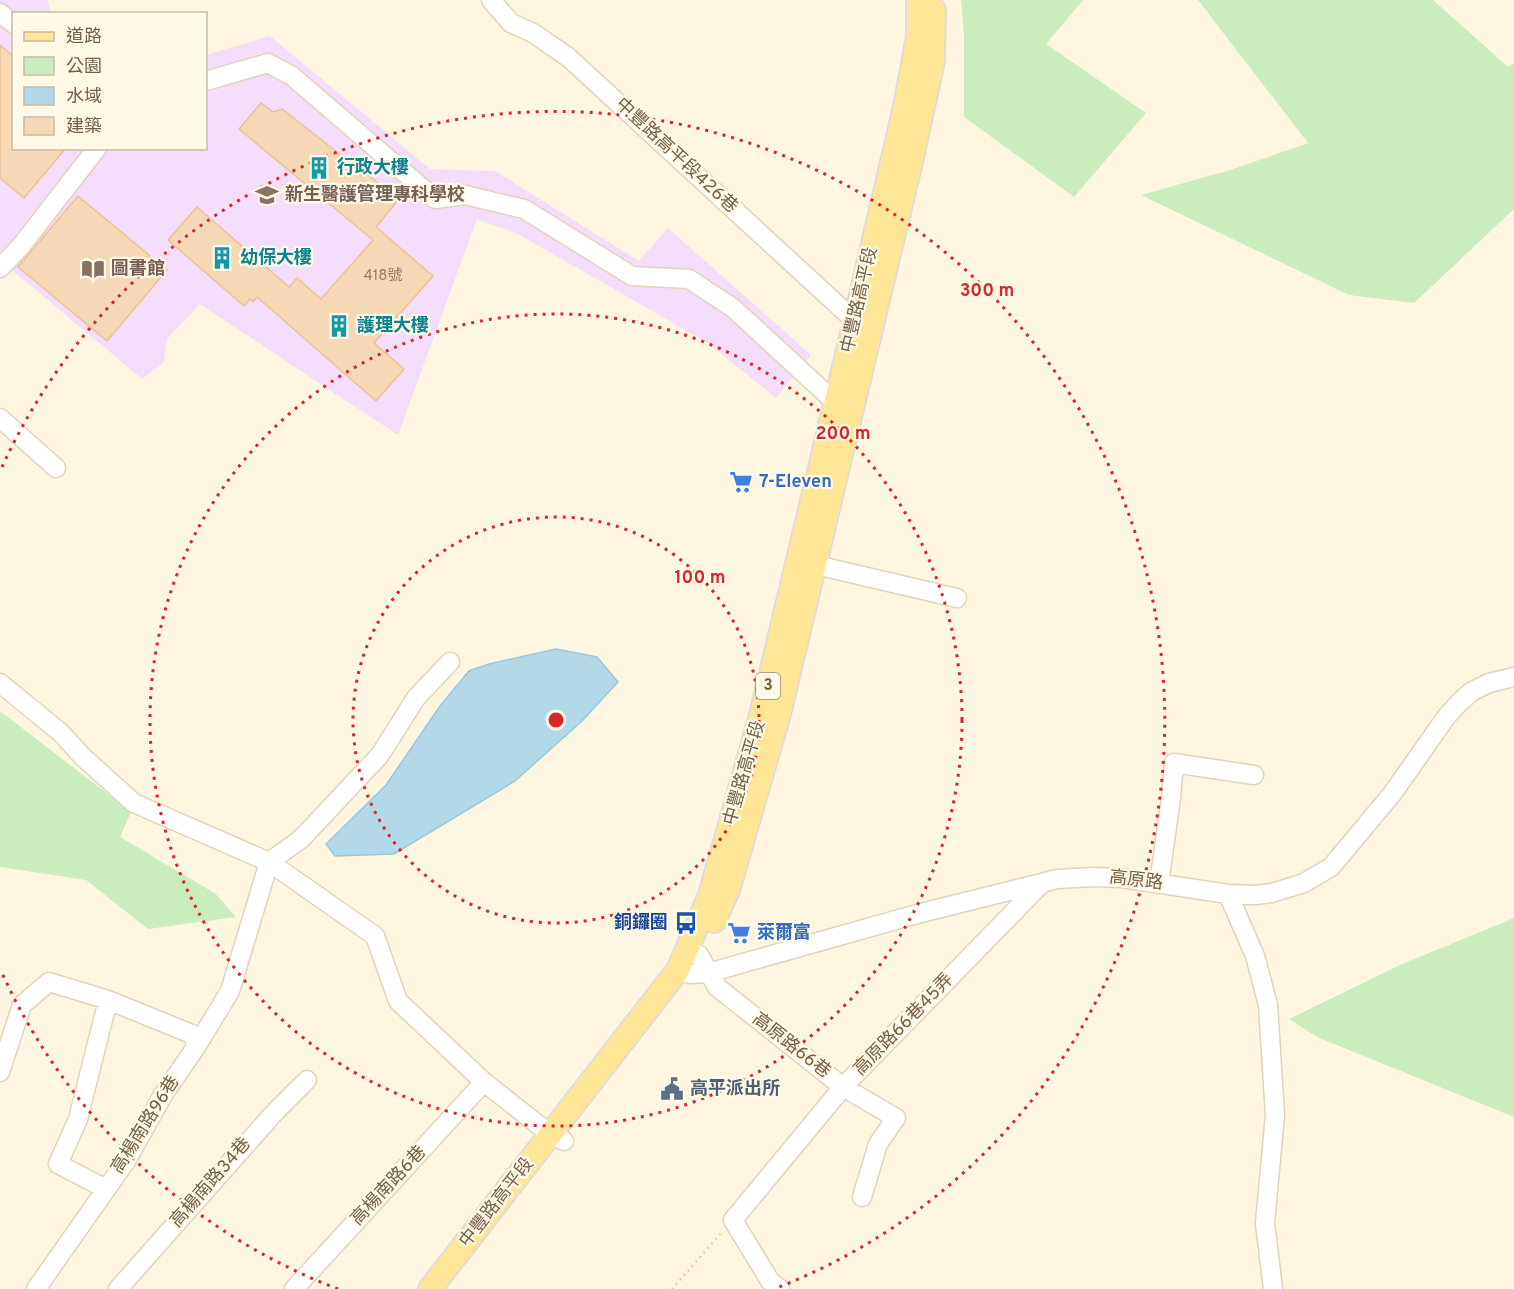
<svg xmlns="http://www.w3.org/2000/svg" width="1514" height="1289" viewBox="0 0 1514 1289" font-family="Overpass,'Noto Sans TC',sans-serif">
	<rect width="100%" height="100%" fill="#fef6e0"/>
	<!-- education -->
	<path fill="#f3ddfa" d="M 0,0 L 48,0 L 50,13 L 14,14 L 14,148 L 206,148 L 206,55 L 270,36 L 430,169 L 495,171 L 639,261 L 668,228 L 811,355 L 776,398 L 708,343 L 518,234 L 477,219 L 398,435 L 200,304 L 167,339 L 164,362 L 142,379 L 0,260 Z"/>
	<!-- green -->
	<path fill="#caecbe" d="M 961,0 L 1083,0 L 1046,44 L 1146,113 L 1074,197 L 964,117 L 964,34 Z
		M 1198,0 L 1433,0 L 1508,67 L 1514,63 L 1514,209 L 1414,303 L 1349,295 L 1141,195 L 1230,170 L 1308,143 Z
		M 0,711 L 131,812 L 120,837 L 216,894 L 236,917 L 148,929 L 86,880 L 0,867 Z
		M 1514,918 L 1514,1117 L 1317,1037 L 1289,1019 L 1400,965 Z"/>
	<!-- water -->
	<path fill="#b3d9e9" stroke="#99c8db" stroke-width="1.5" d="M 556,649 L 597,657 L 618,682 L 582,721 L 515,781 L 394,854 L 335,856 L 326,844 L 386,785 L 440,706 L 469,671 L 489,664 Z"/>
	<!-- building -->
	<path fill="#f5d8b5" stroke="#e9c194" stroke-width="1.5" d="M 0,45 L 14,57 L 14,148 L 66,148 L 24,198 L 0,178 Z
		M 261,103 L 273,112 L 282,109 L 346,159 L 343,162 L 363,177 L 367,174 L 398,200 L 376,227 L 433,276 L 374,343 L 404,369 L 376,401 L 257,297 L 253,302 L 250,299 L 244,306 L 168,240 L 197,207 L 289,287 L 297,278 L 321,299 L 373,240 L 239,129 Z
		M 78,196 L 167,270 L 107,341 L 18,267 Z"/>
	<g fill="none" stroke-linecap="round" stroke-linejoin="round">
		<!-- minor casing -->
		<g stroke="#e3d3bb" stroke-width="21">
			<path id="minor" d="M 491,0 L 511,23 L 533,33 L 568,57 L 855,321
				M 0,13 L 14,24
				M 206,81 L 268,63 L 292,76 L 435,199 L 465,195 L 524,209 L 632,276 L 689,279 L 733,308 L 836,403 L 845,405
				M 0,268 L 21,246 L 97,148
				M 0,418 L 56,468
				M 803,562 L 957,598
				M 450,662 L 416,698 L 380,755 L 301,839 L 269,862 L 375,936 L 398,1001 L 484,1082 L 550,1134 L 564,1141
				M 0,683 L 61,733 L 83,757 L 134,803 L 269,862 L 230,991 L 196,1047
				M 1159,884 L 1171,798 L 1174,763 L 1254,775
				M 1228,894 L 1255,956 L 1268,1005 L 1275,1115 L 1265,1223 L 1273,1289
				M 699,955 L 717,987 L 843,1087 L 733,1220 L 770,1281 L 780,1289
				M 678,970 L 690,974 L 708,973 L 917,914 L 1057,879 L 1093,877 L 1122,878 L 1228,894 L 1255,895 L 1272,893 L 1304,883 L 1331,867 L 1392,794 L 1447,716 L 1459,703 L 1471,692 L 1489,683 L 1514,677
				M 0,1072 L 22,1005 L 49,982 L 108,1000 L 78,1119 L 58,1164 L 106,1189
				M 862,1197 L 878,1144 L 896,1118 L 843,1087 L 1042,883
				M 36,1289 L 126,1161 L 163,1095 L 196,1047 L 194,1035 L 108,1000
				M 118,1289 L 275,1112 L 307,1080
				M 294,1289 L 484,1082"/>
		</g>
		<!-- major casing -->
		<g stroke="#e1dcd6" stroke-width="26">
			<path id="major" d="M 714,921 L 728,890 L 778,718 L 910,166 L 933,61 L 934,10
				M 430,1289 L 678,970 L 710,895 L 761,715 L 855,321 L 905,107 L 918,37 L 918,0"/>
		</g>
		<!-- path -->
		<path stroke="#dabb99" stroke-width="2" stroke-dasharray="1.5 4.5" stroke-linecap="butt" d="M 672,1289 L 723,1231"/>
		<!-- minor -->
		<use href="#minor" stroke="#fff" stroke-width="18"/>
		<!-- major -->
		<use href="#major" stroke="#ffe696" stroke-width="22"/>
	</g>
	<!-- distance rings -->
	<g fill="none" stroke="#d62828" stroke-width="3" stroke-dasharray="3 6">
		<circle cx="556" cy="720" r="203"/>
		<circle cx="556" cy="720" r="406"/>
		<path d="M338 1289A609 609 0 0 1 2 973M2 467A609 609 0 1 1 774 1289"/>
	</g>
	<!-- icons -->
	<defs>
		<g id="building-bare" transform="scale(1.8)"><path d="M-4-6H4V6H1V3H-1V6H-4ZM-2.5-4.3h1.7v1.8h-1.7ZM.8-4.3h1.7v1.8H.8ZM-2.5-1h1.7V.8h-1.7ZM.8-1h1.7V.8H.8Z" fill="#0f9aa8" stroke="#fff9e8" stroke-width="2.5" paint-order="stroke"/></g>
		<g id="university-bare" transform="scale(1.8)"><path d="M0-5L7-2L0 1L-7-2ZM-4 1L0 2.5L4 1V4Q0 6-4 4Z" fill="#8d6e63" stroke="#fff9e8" stroke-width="2.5" paint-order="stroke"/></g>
		<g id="library-bare" transform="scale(1.8)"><path d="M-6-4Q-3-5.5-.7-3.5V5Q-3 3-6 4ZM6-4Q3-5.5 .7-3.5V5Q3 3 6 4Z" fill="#8d6e63" stroke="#fff9e8" stroke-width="2.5" paint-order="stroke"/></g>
		<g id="supermarket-bare" transform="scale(1.8)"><path d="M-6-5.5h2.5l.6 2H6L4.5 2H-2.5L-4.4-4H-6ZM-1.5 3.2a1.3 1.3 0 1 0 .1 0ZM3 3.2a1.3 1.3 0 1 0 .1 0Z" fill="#3f7fe0" stroke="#fff9e8" stroke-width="2.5" paint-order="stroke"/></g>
		<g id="bus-bare" transform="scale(1.8)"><path d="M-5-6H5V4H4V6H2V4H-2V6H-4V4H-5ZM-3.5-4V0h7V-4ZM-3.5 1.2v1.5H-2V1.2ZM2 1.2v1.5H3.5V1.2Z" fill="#1a4fb4" stroke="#fff9e8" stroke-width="2.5" paint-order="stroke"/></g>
		<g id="civic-bare" transform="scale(1.8)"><path d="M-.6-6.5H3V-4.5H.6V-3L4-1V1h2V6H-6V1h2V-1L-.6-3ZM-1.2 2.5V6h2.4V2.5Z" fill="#5c6f8a" stroke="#fff9e8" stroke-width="2.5" paint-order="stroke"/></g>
	</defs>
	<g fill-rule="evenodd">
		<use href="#building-bare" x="319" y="168"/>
		<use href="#university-bare" x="267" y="195"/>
		<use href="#building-bare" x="222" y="258"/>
		<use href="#library-bare" x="93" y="269"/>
		<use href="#building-bare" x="339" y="326"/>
		<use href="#supermarket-bare" x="741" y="482"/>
		<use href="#bus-bare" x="686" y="923"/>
		<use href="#supermarket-bare" x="739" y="933"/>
		<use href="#civic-bare" x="672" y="1089"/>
	</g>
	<g text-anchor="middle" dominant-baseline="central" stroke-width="4.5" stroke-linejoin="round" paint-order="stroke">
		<!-- number labels -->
		<g font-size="15" fill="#967c61">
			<text x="383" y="276">418號</text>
		</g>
		<!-- shield labels -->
		<rect fill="#fff9e8" stroke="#9f8c76" stroke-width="1.5" x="756" y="673" width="24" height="26" rx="4.5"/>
		<g font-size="16" font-weight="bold" fill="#765e45">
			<text x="768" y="686">3</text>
		</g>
		<!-- street labels -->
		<g font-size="18" fill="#765e45" stroke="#fff9e8">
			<text transform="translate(676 156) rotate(43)">中豐路高平段426巷</text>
			<text transform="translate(860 300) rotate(-77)">中豐路高平段</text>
			<text transform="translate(745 773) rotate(-74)">中豐路高平段</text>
			<text transform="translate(1136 881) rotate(7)">高原路</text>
			<text transform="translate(904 1025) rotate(-46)">高原路66巷45弄</text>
			<text transform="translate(791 1046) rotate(38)">高原路66巷</text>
			<text transform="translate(146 1125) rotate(-58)">高楊南路96巷</text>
			<text transform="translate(211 1183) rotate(-49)">高楊南路34巷</text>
			<text transform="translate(389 1186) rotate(-47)">高楊南路6巷</text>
			<text transform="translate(497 1203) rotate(-52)">中豐路高平段</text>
		</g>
		<!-- culture labels -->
		<g font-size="18" font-weight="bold" fill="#0d838f" stroke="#fff9e8" text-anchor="start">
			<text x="337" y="168">行政大樓</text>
			<text x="240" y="258">幼保大樓</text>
			<text x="357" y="326">護理大樓</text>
		</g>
		<!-- education labels -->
		<g font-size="18" font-weight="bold" fill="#785e54" stroke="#fff9e8" text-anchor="start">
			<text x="285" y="195">新生醫護管理專科學校</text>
			<text x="111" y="269">圖書館</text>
		</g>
		<!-- shop labels -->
		<g font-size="18" font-weight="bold" fill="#366cbe" stroke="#fff9e8" text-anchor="start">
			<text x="759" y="482">7-Eleven</text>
			<text x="757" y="933">萊爾富</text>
		</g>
		<!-- transit labels -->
		<g font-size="18" font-weight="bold" fill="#164399" stroke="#fff9e8" text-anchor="end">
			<text x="668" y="923">銅鑼圈</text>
		</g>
		<!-- service labels -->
		<g font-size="18" font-weight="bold" fill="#4e5e75" stroke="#fff9e8" text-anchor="start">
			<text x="690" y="1089">高平派出所</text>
		</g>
	</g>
	<circle cx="556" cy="720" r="9" fill="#d62828" stroke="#fff9e8" stroke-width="3"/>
	<g font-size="18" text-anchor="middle" font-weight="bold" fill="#d62828" stroke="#fff9e8" stroke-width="4.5" stroke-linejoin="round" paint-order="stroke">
		<text x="987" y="296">300 m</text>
		<text x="843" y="439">200 m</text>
		<text x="700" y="583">100 m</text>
	</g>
	<!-- legend -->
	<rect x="12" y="12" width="195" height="138" fill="#fff9e8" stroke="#c8bba7" stroke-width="1.5"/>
	<rect x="24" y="32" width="30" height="9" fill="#ffe696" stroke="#c8bba7" stroke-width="1.5"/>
	<text x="66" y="42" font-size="18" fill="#765e45">道路</text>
	<rect x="24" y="57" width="30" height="18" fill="#caecbe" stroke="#c8bba7" stroke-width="1.5"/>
	<text x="66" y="72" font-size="18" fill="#765e45">公園</text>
	<rect x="24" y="87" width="30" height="18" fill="#b3d9e9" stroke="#c8bba7" stroke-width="1.5"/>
	<text x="66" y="102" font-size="18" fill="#765e45">水域</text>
	<rect x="24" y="117" width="30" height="18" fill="#f5d8b5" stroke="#c8bba7" stroke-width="1.5"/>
	<text x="66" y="132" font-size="18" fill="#765e45">建築</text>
</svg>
